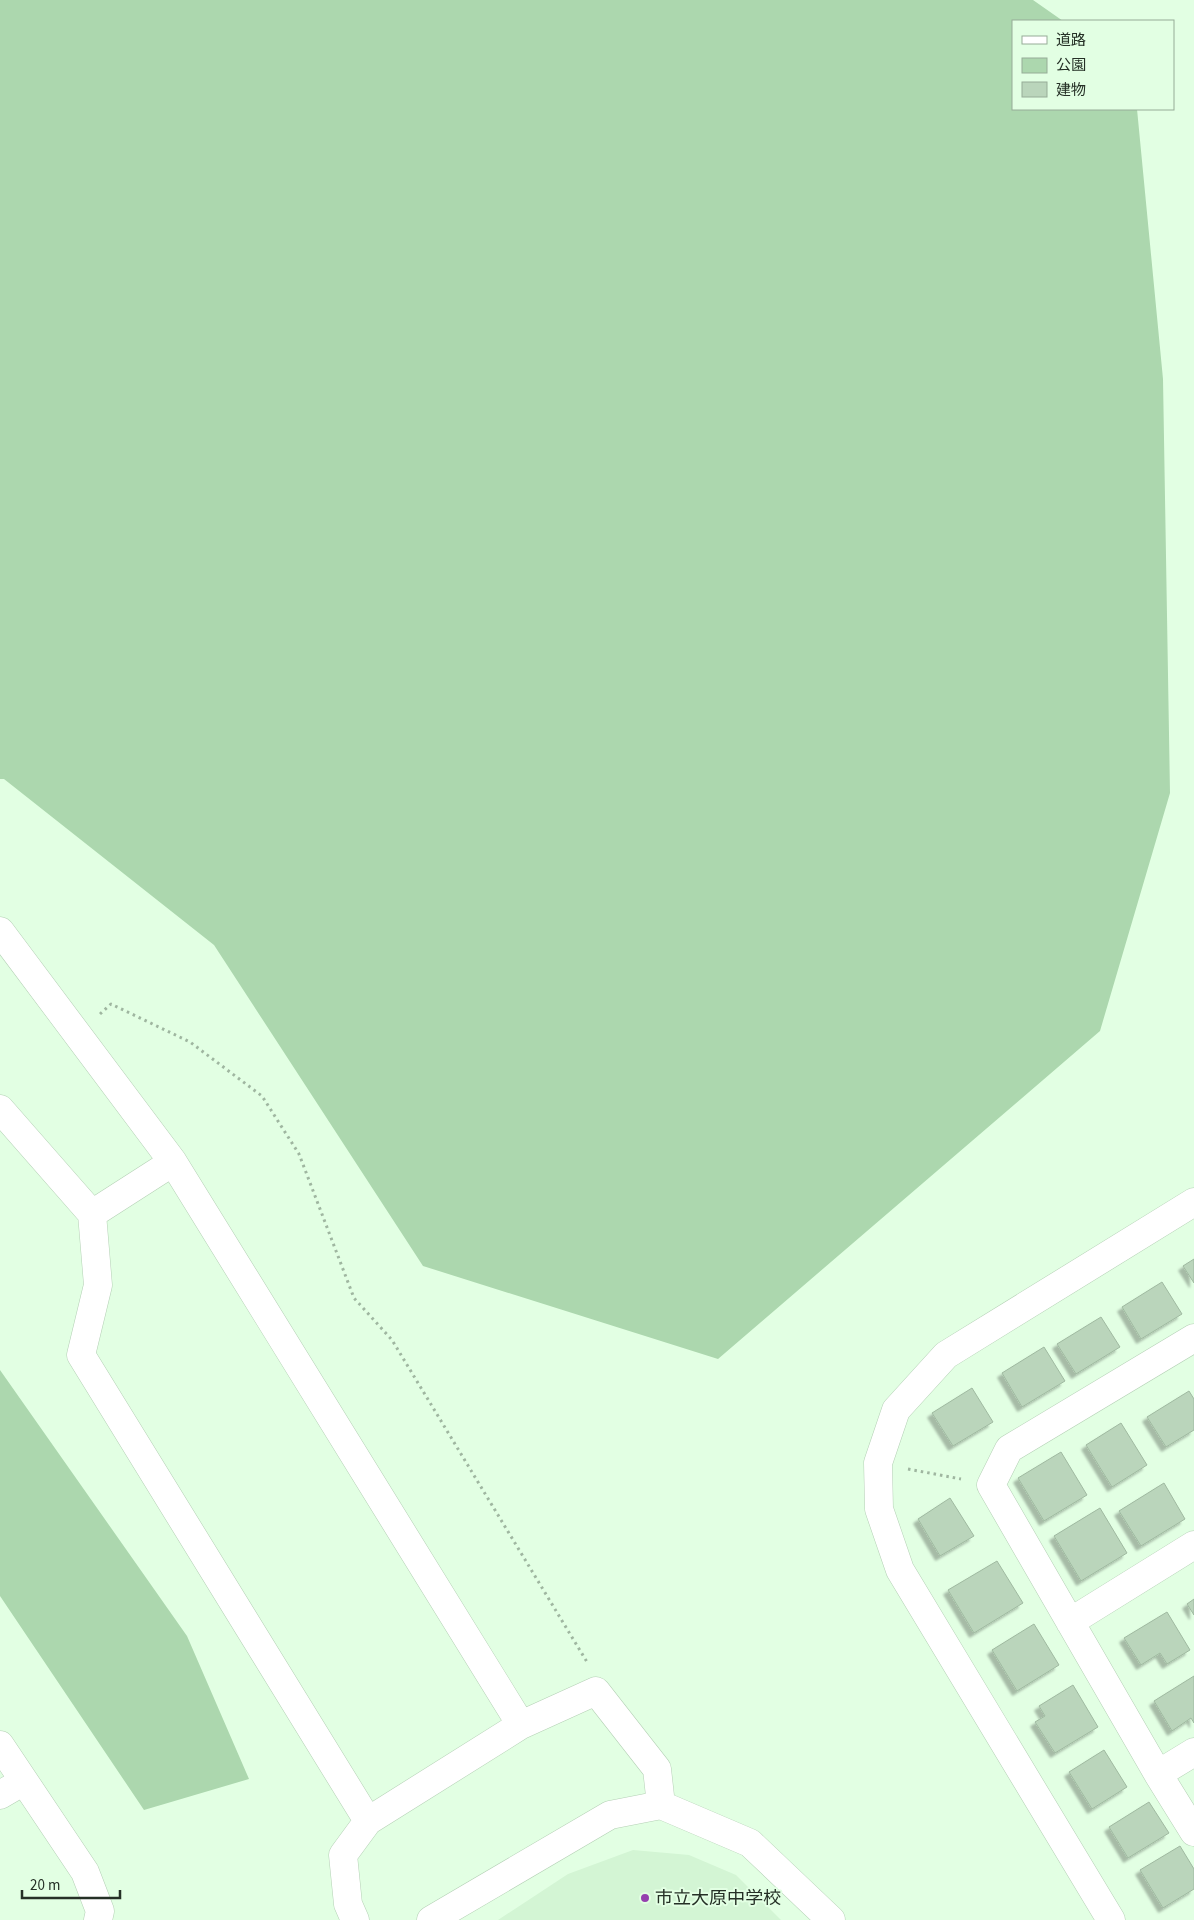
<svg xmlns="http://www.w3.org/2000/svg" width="1194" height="1920" viewBox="0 0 1194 1920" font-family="'Source Sans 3','Noto Sans JP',sans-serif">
	<defs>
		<filter id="shadow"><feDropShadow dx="-4.5" dy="4.5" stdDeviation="1" flood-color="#0004"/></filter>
	</defs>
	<rect width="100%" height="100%" fill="#e2ffe3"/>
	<!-- built -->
	<path fill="#d3f5d4" d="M 633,1850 L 689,1855 L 736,1875 L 781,1920 L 498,1920 L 568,1874 Z"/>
	<!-- green -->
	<path fill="#acd7ae" d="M 0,0 L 1033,0 L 1063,21 L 1013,21 L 1013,109 L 1137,109 L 1163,379 L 1170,793 L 1100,1031 L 718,1359 L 423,1266 L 214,945 L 4,779 L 0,779 Z
		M 0,1370 L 187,1636 L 249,1779 L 144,1810 L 0,1596 Z"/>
	<!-- building -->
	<path fill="#bad5bb" stroke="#9fb9a0" filter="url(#shadow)" d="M 1194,1259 L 1194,1283 L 1183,1266 Z
		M 1162,1282 L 1182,1314 L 1141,1339 L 1122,1307 Z
		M 1101,1317 L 1120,1347 L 1076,1374 L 1057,1344 Z
		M 1044,1347 L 1065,1381 L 1022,1407 L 1002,1373 Z
		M 972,1388 L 993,1422 L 953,1446 L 932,1413 Z
		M 1189,1391 L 1194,1399 L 1194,1430 L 1166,1447 L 1147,1417 Z
		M 1121,1423 L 1147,1465 L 1112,1487 L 1086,1445 Z
		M 1061,1452 L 1087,1495 L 1044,1521 L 1018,1478 Z
		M 1164,1483 L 1185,1519 L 1141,1546 L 1119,1511 Z
		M 950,1498 L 974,1536 L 940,1556 L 918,1519 Z
		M 1100,1508 L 1127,1553 L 1081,1581 L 1054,1536 Z
		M 997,1561 L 1023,1603 L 974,1633 L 948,1590 Z
		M 1194,1599 L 1194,1615 L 1187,1604 Z
		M 1167,1612 L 1190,1650 L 1167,1664 L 1160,1653 L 1141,1665 L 1124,1638 Z
		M 1034,1624 L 1059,1665 L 1017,1691 L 992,1650 Z
		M 1194,1676 L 1194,1723 L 1191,1718 L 1172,1731 L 1154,1701 Z
		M 1073,1685 L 1098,1727 L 1055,1753 L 1035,1722 L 1045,1716 L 1039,1706 Z
		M 1104,1750 L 1127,1787 L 1092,1809 L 1069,1772 Z
		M 1149,1802 L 1169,1833 L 1128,1858 L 1109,1827 Z
		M 1180,1846 L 1194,1869 L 1194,1889 L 1163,1908 L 1140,1870 Z"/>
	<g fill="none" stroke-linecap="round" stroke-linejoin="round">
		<!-- street casing -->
		<g stroke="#b4d0b5" stroke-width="29">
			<path id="street" d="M 0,931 L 173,1162 L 521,1725
				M 0,1109 L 92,1214 L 98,1285 L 81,1355 L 368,1821 L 343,1855 L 348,1904 L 355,1920
				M 92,1214 L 173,1162
				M 1194,1338 L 1009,1449 L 991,1485 L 1158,1774 L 1194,1832
				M 1070,1622 L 1194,1545
				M 0,1745 L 85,1872 L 100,1911 L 98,1920
				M 1158,1774 L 1194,1752
				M 0,1795 L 24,1781
				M 368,1821 L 521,1725 L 596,1691 L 657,1769 L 661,1805"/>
		</g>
		<!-- secondary casing -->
		<g stroke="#b4d0b5" stroke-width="29">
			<path id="secondary" d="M 431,1920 L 610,1815 L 661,1805 L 750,1843 L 831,1920
				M 1111,1920 L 900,1570 L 879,1509 L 878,1463 L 896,1410 L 946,1355 L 1194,1202"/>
		</g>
		<!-- path -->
		<path stroke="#9fb6a0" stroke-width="3" stroke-dasharray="2.5 4" stroke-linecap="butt" d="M 100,1014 L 111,1004 L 190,1042 L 262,1096 L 299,1154 L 354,1298 L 392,1340 L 587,1662
			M 908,1469 L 961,1479"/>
		<!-- street -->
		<use href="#street" stroke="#fff" stroke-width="28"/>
		<!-- secondary -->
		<use href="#secondary" stroke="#fff" stroke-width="28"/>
	</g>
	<!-- markers -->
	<circle fill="#9540ae" stroke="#e2ffe3" stroke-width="2" cx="645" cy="1898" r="5"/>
	<g text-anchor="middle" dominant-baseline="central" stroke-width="4" stroke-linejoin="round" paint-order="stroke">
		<!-- poi labels -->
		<g font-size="18" fill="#253026" stroke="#e2ffe3" text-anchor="start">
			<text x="655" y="1898">市立大原中学校</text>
		</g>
	</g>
	<!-- legend -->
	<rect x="1012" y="20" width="162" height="90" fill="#e2ffe3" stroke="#96ac97"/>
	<rect x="1022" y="36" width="25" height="8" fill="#ffffff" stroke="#96ac97"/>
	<text x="1056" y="45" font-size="15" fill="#253026">道路</text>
	<rect x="1022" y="58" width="25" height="15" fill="#acd7ae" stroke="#96ac97"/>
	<text x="1056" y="70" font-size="15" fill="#253026">公園</text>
	<rect x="1022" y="82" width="25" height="15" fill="#bad5bb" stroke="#96ac97"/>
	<text x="1056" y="95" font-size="15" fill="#253026">建物</text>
	<!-- scale -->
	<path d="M22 1890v8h98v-8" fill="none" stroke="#253026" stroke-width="2.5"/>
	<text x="30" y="1890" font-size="15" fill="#253026" stroke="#e2ffe3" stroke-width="4" paint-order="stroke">20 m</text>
</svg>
